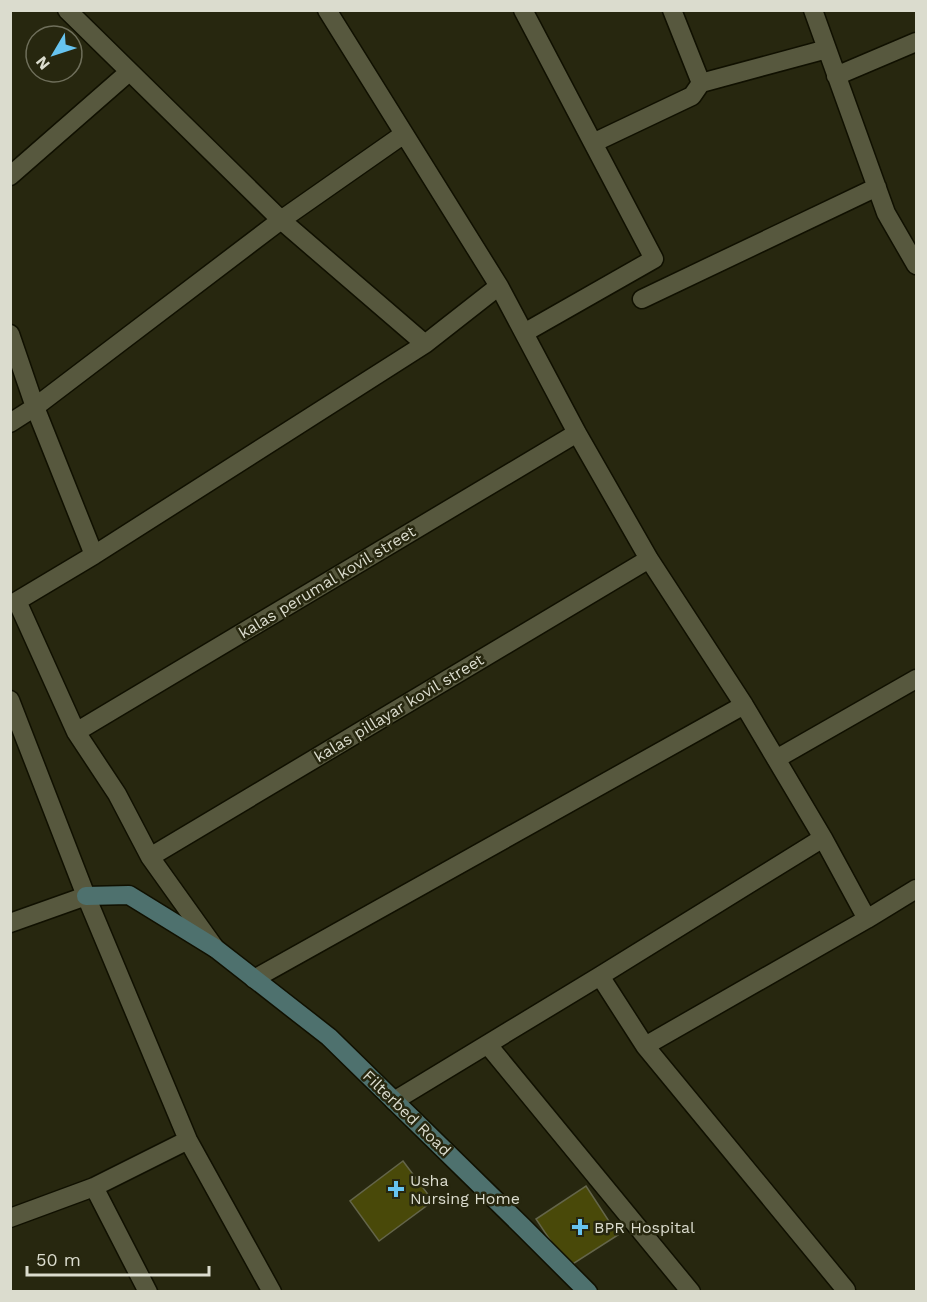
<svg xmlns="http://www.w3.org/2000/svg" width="927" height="1302" viewBox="0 0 927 1302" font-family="'Work Sans',sans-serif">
	<rect width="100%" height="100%" fill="#27270f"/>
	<!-- building -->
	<path fill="#494909" stroke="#64654a" stroke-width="1.5" d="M 403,1161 L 433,1201 L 379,1241 L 350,1201 Z
		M 586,1186 L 618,1235 L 568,1267 L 536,1219 Z"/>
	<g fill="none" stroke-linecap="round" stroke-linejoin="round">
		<!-- street casing -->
		<g stroke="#101000" stroke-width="21">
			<path id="street" d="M 67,10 L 281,220 L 425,344
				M 327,10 L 499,286 L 577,433 L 649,559 L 744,705 L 823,838 L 867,919
				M 523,10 L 654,259 L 524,333
				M 672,10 L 701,83
				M 813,10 L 886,213 L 916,265
				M 836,76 L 916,42
				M 593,143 L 692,96 L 701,83 L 827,49
				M 10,176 L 129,72
				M 642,299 L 877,187
				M 10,334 L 35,407 L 94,555 L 17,601 L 76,732 L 117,794 L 150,857 L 215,948
				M 10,423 L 35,407 L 281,220 L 404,134
				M 94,555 L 425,344 L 499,286
				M 10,700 L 86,896 L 188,1140 L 272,1292
				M 76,732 L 577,433
				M 776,759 L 916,679
				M 150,857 L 649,559
				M 10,923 L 86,896
				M 600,976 L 645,1046 L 846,1290 L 844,1292
				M 254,979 L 744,705
				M 488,1045 L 691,1292
				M 645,1046 L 867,919 L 916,889
				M 394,1101 L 600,976 L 823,838
				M 94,1187 L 148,1292
				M 10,1218 L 94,1187 L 188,1140"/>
		</g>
		<!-- secondary casing -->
		<g stroke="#101000" stroke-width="21">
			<path id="secondary" d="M 86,896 L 129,895 L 215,948 L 329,1037 L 523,1227 L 588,1292"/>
		</g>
		<!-- street -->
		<use href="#street" stroke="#57583e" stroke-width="18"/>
		<!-- secondary -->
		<use href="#secondary" stroke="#4e716e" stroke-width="18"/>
	</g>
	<!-- markers -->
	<g fill="#67c4f0" stroke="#27270f" stroke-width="2">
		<path d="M393 1180h6v6h6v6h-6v6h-6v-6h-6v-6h6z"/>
		<path d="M577 1218h6v6h6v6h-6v6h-6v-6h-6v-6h6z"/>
	</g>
	<g text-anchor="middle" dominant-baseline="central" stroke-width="5" stroke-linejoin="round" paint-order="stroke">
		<!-- street labels -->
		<g font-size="16" fill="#dbdcce" stroke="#27270f">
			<text transform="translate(327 582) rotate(-31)">kalas perumal kovil street</text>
			<text transform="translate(399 708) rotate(-31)">kalas pillayar kovil street</text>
			<text transform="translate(407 1113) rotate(44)">Filterbed Road</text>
		</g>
		<!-- poi labels -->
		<g font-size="16" fill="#dbdcce" stroke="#27270f" text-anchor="start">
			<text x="410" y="1180">Usha<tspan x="410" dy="18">Nursing Home</tspan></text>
			<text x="594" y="1227">BPR Hospital</text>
		</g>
	</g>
	<!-- border -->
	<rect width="927" height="1302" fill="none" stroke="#dbdcce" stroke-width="24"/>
	<!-- north arrow -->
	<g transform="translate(54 54) rotate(231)"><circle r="28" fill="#27270f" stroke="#6f6f5b" stroke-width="1.5"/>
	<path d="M0-4.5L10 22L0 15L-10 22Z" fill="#67c4f0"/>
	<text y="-9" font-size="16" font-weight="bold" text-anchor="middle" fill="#dbdcce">N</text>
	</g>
	<!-- scale -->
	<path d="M27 1266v9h182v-9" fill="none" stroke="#dbdcce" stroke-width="3"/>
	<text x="36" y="1266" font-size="18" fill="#dbdcce" stroke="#27270f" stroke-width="4.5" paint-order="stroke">50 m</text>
</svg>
